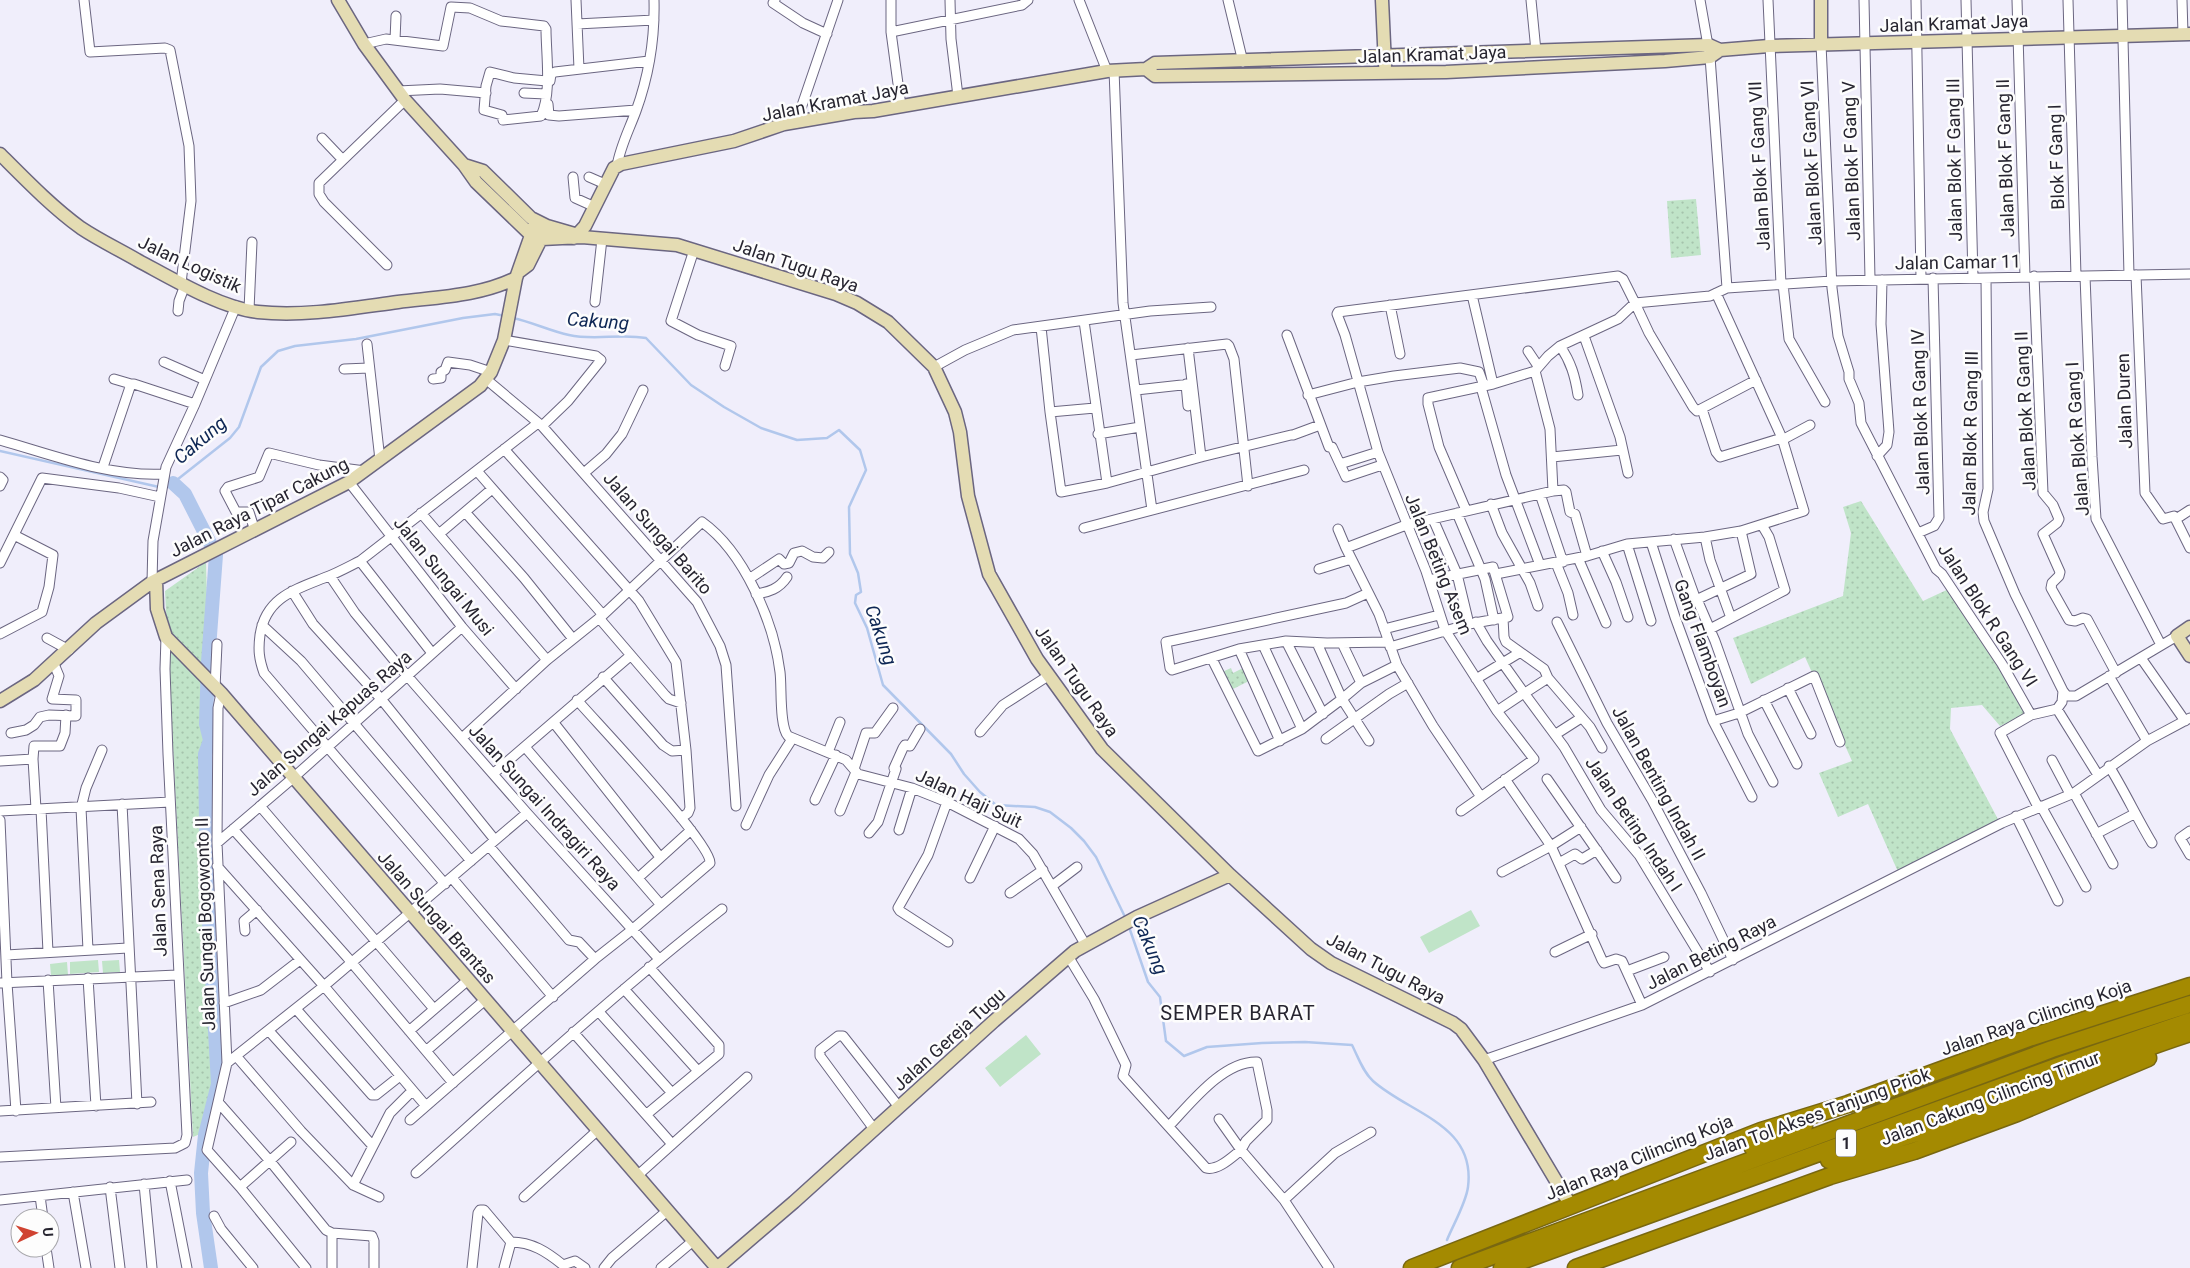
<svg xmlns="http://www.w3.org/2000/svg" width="2190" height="1268" viewBox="0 0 2190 1268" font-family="Roboto,sans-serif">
	<defs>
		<pattern id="grass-dots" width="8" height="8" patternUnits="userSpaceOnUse" patternTransform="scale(1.25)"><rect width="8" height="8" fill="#c0e4c8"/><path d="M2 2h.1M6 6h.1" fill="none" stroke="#a5c3ac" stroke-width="1.8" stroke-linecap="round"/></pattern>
	</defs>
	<rect width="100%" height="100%" fill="#f0eefb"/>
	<!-- grass -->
	<path fill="url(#grass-dots)" d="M 1696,199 L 1701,255 L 1671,258 L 1667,201 Z
		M 1861,501 L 1923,601 L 1953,587 L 2034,712 L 2000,726 L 1982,705 L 1951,708 L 1950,729 L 2000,823 L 1899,874 L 1868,804 L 1838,817 L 1819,773 L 1852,761 L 1805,657 L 1751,684 L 1733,638 L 1843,596 L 1851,533 L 1843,507 Z
		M 206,562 L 213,841 L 224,1068 L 207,1131 L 193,1137 L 165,591 Z
		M 1231,668 L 1233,673 L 1243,668 L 1249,681 L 1231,690 L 1222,672 Z"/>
	<!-- garden -->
	<path fill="#c0e4c8" d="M 1471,910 L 1480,926 L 1429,953 L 1420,937 Z
		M 98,960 L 99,972 L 70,974 L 70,962 Z
		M 119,960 L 120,972 L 103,973 L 102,961 Z
		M 67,962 L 68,975 L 51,976 L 50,964 Z
		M 1026,1035 L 1041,1054 L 1000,1087 L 985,1068 Z"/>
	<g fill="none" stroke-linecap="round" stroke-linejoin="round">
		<!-- stream -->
		<path stroke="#b1c7ec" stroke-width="2.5" d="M 513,318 C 532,322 550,331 569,335 C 595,341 620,333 646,338 L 691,385 L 724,407 L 761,428 L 797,440 L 827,438 L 839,430 L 860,450 L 866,470 L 849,507 L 850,554 L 858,573 L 861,592 L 856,595 L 855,603 L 867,628 L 883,685 L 951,754 L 964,774 L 980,792 L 996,805 L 1035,807 L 1050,812 L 1071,828 L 1084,841 L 1096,857 L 1126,919
			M 0,451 L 159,487
			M 165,487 L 173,483 L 230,438 L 239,427 L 261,367 L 278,351 L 295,346 L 356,339 L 463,318 L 495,314 L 505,316
			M 1129,927 L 1148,982 L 1160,997 L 1166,1041 L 1184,1056 L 1207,1047 L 1262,1043 L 1305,1042 L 1352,1045 C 1358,1057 1363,1072 1373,1081 C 1410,1114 1476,1124 1468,1187 C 1466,1203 1453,1225 1447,1240"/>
		<!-- river -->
		<path stroke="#b1c7ec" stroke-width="14" d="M 173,483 L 185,494 L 216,555 L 208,662 L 206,724 L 210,740 L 205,754 L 207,888 L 218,1084 L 205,1135 L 201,1173 L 203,1213 L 211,1268"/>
		<!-- street casing -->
		<g stroke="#6b6681" stroke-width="11">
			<path id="street" d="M 84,0 L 90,52 L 165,48 L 170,50 L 189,146 L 191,201 L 181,283
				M 576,0 L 579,69
				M 775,0 L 773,3 L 803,23 L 827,34
				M 891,0 L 891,32 L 901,106
				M 950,0 L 951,39 L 958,96
				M 1079,0 L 1107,71
				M 1228,0 L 1243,62
				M 1531,0 L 1536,51
				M 1700,0 L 1710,57 L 1727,288
				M 1768,0 L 1781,284
				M 1864,0 L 1870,279
				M 1916,0 L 1921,278
				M 1966,0 L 1973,278
				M 2017,0 L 2025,277
				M 2068,0 L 2076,276
				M 2122,0 L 2129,275
				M 2182,0 L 2183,34
				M 577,24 L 654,20
				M 891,32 L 1022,5 L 1028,0
				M 395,40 L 396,16
				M 364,44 L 386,39 L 443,46 L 451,7 L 470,8 L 501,21 L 544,26 L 546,29 C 546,54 552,93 541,116 L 503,120 L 502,115 L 484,110 L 486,86 L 490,72 L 514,78 L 547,81
				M 1821,44 L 1832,288 L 1838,336 L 1849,372 L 1849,379 L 1859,403 L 1861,423 L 1936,569 L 1942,574 L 2002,664 L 2031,715
				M 1114,70 L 1123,303 L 1152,510
				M 550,81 L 551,74 L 555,72 L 649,61
				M 398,91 L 440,89 L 486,93
				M 524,93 L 546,94
				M 548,104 L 549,115 L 559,116 L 636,110
				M 796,123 L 838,0
				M 322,138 L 342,159
				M 617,166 C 620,147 629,130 636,111 C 649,75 655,38 654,0
				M 573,177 L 575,198 L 595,207
				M 589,177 L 605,184
				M 694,250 L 671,321 L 698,335 L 731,346 L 725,366
				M 387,265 L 324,202 L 319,194 L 319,183 L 405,100
				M 2136,275 L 2145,493 L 2163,519 L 2174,516 L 2190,548
				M 2034,276 L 2043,493 L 2053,505 L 2059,519 L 2057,523 L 2043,534 L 2060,572 L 2059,576 L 2052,583 L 2051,588 L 2069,620 L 2075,621 L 2083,618 L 2087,619 L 2116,673
				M 2085,276 L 2092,457 L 2096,519 L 2161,645
				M 1986,278 L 1988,489 L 1983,512 L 1984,521 L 2015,594 L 2063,691 L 2067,696 L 2076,696 L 2177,636
				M 1783,284 L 1789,339 L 1825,402
				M 1472,295 L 1493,384
				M 595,302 L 602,239
				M 1390,305 L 1400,354
				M 249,310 L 252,242
				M 178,311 L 179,301 L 185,285
				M 1084,321 L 1107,483
				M 1041,327 L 1050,412 L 1061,492 L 1107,483 L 1201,457 L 1291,435
				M 1287,335 L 1329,447 L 1332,447 L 1346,477 L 1382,465
				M 1584,336 L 1620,437 L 1628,473
				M 504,340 L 596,356 L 601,360 L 568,401 L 542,426
				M 367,344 L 380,460
				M 1560,346 C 1571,362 1575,376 1578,395
				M 1188,348 L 1201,457
				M 1528,351 L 1538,366
				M 1131,355 L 1227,344 L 1229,346 L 1234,359 L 1248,486
				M 164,362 L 205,380
				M 934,367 L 965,350 L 1013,330 L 1150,311 L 1211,307
				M 344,369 L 369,368
				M 1535,371 L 1550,429 L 1553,491
				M 114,379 L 131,384
				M 433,379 L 441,378 L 441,372 L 445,370 L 448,362 L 470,365 L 491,372
				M 487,380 L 542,426 L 697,602 L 720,646 L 726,665 L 736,806
				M 1186,384 L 1188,406
				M 1481,387 L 1506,475 L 1540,565
				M 1136,390 L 1191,384
				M 1308,395 L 1358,382 L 1394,376 L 1460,368 L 1479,372 L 1484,386
				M 1702,409 L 1716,452 L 1720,457 L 1782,438
				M 1050,412 L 1095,408
				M 1098,434 L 1140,427
				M 1293,435 L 1320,425
				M 0,440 C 53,455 109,477 164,474
				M 1782,440 L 1810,425
				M 504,449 L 639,601 L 676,662 L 686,750 L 690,808 L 688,813 L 681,818
				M 1877,456 L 1887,445 L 1889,432 L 1881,324 L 1882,280
				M 1552,457 L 1622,450
				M 1340,464 L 1378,452
				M 103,467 L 131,384 L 134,384 L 195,404
				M 477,471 L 603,615
				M 584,473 L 606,454 L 622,434 L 643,390
				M 0,477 L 3,480 L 0,486
				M 349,482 L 462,627 L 516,689
				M 1540,494 L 1563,562
				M 1491,504 L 1502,533 L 1530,583 L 1538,606
				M 1466,510 L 1439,447 L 1428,404 L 1428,398 L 1493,384 L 1535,371 L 1548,356 L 1560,346 L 1618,319 L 1635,303 L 1649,333 L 1693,407 L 1697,411 L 1756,380
				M 465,512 L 524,578 L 573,639
				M 421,513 L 547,660
				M 1457,513 L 1485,579 L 1494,620
				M 1433,519 L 1457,574 L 1469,624
				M 2176,519 L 2190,510
				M 1084,528 L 1304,470
				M 1338,529 L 1346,548 L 1379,614 L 1397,665 L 1433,726 L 1481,797 L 1534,759 L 1497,711 L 1445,630 L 1426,571 L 1378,452 L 1345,335 L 1337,314 L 1338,312 L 1618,276 L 1623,279 L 1635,303 L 1710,296 L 1727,288 L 1832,281 L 2190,274
				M 255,531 L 249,512 L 236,512 L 225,491 L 228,487 L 259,477 L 269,453 L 319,465 L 365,471
				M 1918,533 L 1934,526 L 1939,518 L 1933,278
				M 439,534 L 492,489
				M 1705,537 L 1710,560 L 1731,618
				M 1674,539 L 1696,600 L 1751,574 L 1741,531
				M 1651,542 L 1675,617 L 1713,721 L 1752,797
				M 1627,544 L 1651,621
				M 1346,548 L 1406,525 L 1553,491 L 1564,490 L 1566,492 L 1570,512 L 1575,514 L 1587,556
				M 1602,551 L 1616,582 L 1628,617
				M 1578,558 L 1606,623
				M 360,561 L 432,653
				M 0,563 L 42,478 L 119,488 L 160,497
				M 1556,563 L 1568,593 L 1573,615
				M 1319,569 L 1351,559
				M 1496,574 L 1587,556 L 1627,544 L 1705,537 L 1741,531 L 1804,511 L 1782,438 L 1716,293
				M 330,576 L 355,613 L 403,671 L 527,813 L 659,959
				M 749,579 L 779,559 L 784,564 L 789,563 L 794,553 L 802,551 L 813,557 L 823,558 L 829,552
				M 152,582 L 153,541 L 166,467 L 195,404 L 236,306
				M 292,591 L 313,624 L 382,700 L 495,840
				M 1368,593 L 1346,603 L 1166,642 L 1170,668 L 1172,670 L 1239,649 L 1286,641 L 1327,643 L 1388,642
				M 756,594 C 769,592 779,589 787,577
				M 1699,604 L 1715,641 L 1748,734 L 1773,782
				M 599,618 L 665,695 L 669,699 L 681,703
				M 1503,618 L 1504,637 L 1506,642 L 1544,669 L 1548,678 L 1590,727 L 1602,748
				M 1476,622 L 1487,641 L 1524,693 L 1497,711
				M 1557,622 L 1607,723 L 1652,800 L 1701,893 L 1733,960
				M 262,625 L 301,661 L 471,861
				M 1384,629 L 1439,615
				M 1710,629 L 1785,590 L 1769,537 L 1762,525
				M 0,634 L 42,612 L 49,587 L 53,555 L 14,535
				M 47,638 L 69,650
				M 1286,641 L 1323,714
				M 1317,643 L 1342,699 L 1369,741
				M 1342,643 L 1361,683
				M 1263,645 L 1302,729
				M 1390,647 L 1469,624 L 1508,617 L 1493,567 L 1429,580
				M 1239,649 L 1280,741
				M 2141,658 L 2185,721
				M 1212,659 L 1258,751 L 1302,729 L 1342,699 L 1361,683 L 1397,665
				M 2109,676 L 2147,741
				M 603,677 L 663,745 L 672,751 L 686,750
				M 1476,679 L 1519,653
				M 215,688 L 217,644
				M 1788,688 L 1811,734
				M 1528,691 L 1548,678
				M 221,693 L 218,708 L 217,843 L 227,1063 L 207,1150 L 240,1187 L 306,1268
				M 1527,697 L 1564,747 L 1601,810 L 1639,855 L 1710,972
				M 1764,700 L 1797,764
				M 2057,709 L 2098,775
				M 1713,721 L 1739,713 L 1814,676 L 1840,742
				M 554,723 L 660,857
				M 980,732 L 1003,705 L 1048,676
				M 11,733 L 26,730 L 34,725 L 40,717 L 49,715 L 76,716 L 76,700 L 52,699 L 59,676 L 54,664
				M 1556,734 L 1581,718
				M 462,738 L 547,660 L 603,615 L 702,522 C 744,552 774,622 780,672 C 782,687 779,726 788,736 L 846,760 L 858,774 L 912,788 L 947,802 L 1019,839 L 1033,854 L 1085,944
				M 1326,739 L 1389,694 L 1408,683
				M 525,747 L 661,905
				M 828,752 L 840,722
				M 33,759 L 36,809
				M 2052,760 L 2070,794
				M 0,761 L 33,759 L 34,746 L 60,746 L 65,733 L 66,715
				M 2109,766 C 2125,792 2137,818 2152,843
				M 854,769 L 866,733 L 875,733 L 893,708
				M 494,773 L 630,656
				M 1505,779 L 1551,846 L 1602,960 L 1604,963 L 1616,959 L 1622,961 L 1642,1005
				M 1547,779 L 1616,878
				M 2074,793 L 2113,864
				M 815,800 L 836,755
				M 947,802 L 928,855 L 898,908 L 900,911 L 948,942
				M 122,804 L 137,1104
				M 260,806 L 434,1009
				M 2041,806 L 2086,887
				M 2038,807 L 2000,733 L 2031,715 L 2057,709 L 2062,702 L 2063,691
				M 41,809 L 48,952
				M 0,811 L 170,802
				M 840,811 L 856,772
				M 1461,811 L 1481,797
				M 2016,816 L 2058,901
				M 0,820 L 7,983 L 16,1111
				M 746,825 L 769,775 L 792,739
				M 233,829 L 347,957 L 453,1083
				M 899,830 L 912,788
				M 2190,831 L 2180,838 L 2190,855
				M 869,833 L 878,822 L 896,769 L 894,768 L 903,748 L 905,745 L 910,746 L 920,729
				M 2096,834 L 2134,814
				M 217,843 L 293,778 L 462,627
				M 489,846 L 569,940 L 579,942 L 595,959
				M 1559,863 L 1575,854 L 1582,859 L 1597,850
				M 217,866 L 324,986 L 426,1106
				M 1502,872 L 1551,846 L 1581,827
				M 452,878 L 553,997
				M 638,878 L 691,830
				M 970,878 L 995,826
				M 445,884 L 264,673 C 259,659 258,650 260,635 C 266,596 297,589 329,576 C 339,572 350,566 360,561 L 538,423
				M 1052,886 L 1077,867
				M 1010,893 L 1043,870
				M 245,931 L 244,921 L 257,910
				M 88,950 L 81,808 L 86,788 L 102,750
				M 1555,952 L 1592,934
				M 6,955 L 128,948
				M 1068,956 L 1094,999 L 1126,1065 L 1123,1076 L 1206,1168 C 1218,1171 1232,1157 1241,1150
				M 1627,971 L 1664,957
				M 88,978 L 96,1106
				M 48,980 L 56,1108
				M 0,983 L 177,975
				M 624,989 L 698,1071
				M 224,1003 L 261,990 L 300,960
				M 296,1009 L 372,1095 L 376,1095 L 400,1076
				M 599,1012 L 672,1093
				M 269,1031 L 372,1145
				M 409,1031 L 468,980
				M 573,1032 L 672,1144
				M 426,1051 L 485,1000
				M 237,1057 L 301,1131 L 353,1185 L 379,1197
				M 1484,1060 L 1642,1005 L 2002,823 L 2074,793 L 2147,741 L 2190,718
				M 227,1063 L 324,986 L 527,813
				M 218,1102 L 270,1161 L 326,1230 L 332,1233 L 372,1236 L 374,1241 L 374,1268
				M 0,1111 L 151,1102
				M 647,1114 L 719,1054 L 719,1045 L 649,967
				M 1219,1119 L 1241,1150 L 1284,1200 L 1329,1268
				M 410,1120 L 595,959 L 633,929 L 710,863 C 712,844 596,722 577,700
				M 1169,1126 C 1191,1103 1223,1061 1257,1062 L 1267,1110 L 1267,1120 L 1246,1141 L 1241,1150
				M 874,1129 L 820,1056 L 820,1050 L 838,1036 L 843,1036 L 899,1107
				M 0,1157 L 175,1148 L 185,1143 L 187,1135 L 168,754 L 165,669 L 166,637
				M 416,1173 C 517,1083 616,992 722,909
				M 637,1176 L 747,1077
				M 170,1181 L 187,1268
				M 144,1184 L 152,1268
				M 353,1185 L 390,1113 L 412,1091
				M 110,1187 L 120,1268
				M 240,1187 L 291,1142
				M 73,1192 L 86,1268
				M 40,1196 L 43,1218
				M 524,1197 L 598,1130
				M 0,1200 L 187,1180
				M 1284,1200 L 1335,1153 L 1371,1132
				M 214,1216 L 221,1229 L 253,1268
				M 511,1242 C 532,1242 547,1252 563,1265 L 575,1261 L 585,1268
				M 46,1248 L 49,1268
				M 332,1268 L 332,1233
				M 472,1268 L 478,1213 L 480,1210 L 484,1210 L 511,1242
				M 504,1268 L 511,1242
				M 604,1268 L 612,1258 L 667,1211
				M 661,1268 L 693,1241"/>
		</g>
		<!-- secondary casing -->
		<g stroke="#6b6681" stroke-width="15">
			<path id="secondary" d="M 338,0 L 364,44 L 405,100 L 464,165 L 476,182 L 530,234 L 542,239 L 582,237 L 677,245 L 836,294 L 857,303 L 888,322 L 934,367 L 955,412 L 960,432 L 968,496 L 989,574 L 1037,659 L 1102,749 L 1230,875 L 1311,949 L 1331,963 L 1453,1023 L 1461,1029 L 1484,1060 L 1571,1206
				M 1382,0 L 1385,65
				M 1821,0 L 1821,44
				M 1146,69 L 1155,76 L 1446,72 L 1665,61 L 1710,57 L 1720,50 L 1769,46 L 2190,34
				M 0,154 C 25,179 52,207 81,228 C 99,240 118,249 137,260 C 171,278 220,308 258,312 C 304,317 353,308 398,302 C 438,297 480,296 516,278
				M 464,165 L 483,171 L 531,218 L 547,226 L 578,235
				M 574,238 L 585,226 L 614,168 L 621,164 L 734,141 L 784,124 L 854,112 L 873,111 L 1107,71 L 1146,69 L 1155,63 L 1709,45 L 1720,50
				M 520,271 L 528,265 L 545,231
				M 156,580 L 157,609 L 166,637 L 221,693 L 717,1268
				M 2190,627 L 2177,636 L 2190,656
				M 0,701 L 34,680 L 96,623 L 152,582 L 349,482 L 480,386 L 491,372 L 504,340 L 516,278 L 536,221
				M 717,1268 L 794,1202 L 994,1021 L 1075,951 L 1137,917 L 1230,875"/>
		</g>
		<!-- highway casing -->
		<g stroke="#786711" stroke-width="19">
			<path id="highway" d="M 1753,1148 L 1804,1126
				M 1829,1160 C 1882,1144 1934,1129 1986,1109 C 2054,1084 2121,1055 2190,1033
				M 1412,1268 L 1761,1131 L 1848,1104 L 2029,1038 L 2190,986
				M 1460,1268 L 2052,1049 L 2190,1004
				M 1502,1268 L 2061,1065 L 2190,1021
				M 1576,1268 L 1830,1176 L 1914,1151 L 2017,1113 L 2148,1058"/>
		</g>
		<!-- street -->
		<use href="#street" stroke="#fff" stroke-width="9"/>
		<!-- secondary -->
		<use href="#secondary" stroke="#e4dcb3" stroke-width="12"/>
		<!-- highway -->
		<use href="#highway" stroke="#a48a01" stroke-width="16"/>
	</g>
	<g text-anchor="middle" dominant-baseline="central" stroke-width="5" stroke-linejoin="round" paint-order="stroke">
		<!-- shield labels -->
		<rect fill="#fdfdfd" stroke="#67666e" stroke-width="1" x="1836" y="1129.5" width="20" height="27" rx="4"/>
		<g font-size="16" font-weight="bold" fill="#272530">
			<text x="1846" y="1143">1</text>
		</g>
		<!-- street labels -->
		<g font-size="18" fill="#272530" stroke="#fdfdfd">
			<text transform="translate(1954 23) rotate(-2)">Jalan Kramat Jaya</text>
			<text transform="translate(1432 54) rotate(-2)">Jalan Kramat Jaya</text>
			<text transform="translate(835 101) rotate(-11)">Jalan Kramat Jaya</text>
			<text transform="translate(2056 157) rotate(-92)">Blok F Gang I</text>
			<text transform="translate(2005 158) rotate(-92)">Jalan Blok F Gang II</text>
			<text transform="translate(1954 160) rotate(-91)">Jalan Blok F Gang III</text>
			<text transform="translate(1851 161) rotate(-92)">Jalan Blok F Gang V</text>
			<text transform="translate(1811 163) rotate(-93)">Jalan Blok F Gang VI</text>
			<text transform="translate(1759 166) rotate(-93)">Jalan Blok F Gang VII</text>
			<text transform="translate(1958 262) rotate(-1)">Jalan Camar 11</text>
			<text transform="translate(190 264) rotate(25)">Jalan Logistik</text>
			<text transform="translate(796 265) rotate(19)">Jalan Tugu Raya</text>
			<text transform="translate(2124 401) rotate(-92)">Jalan Duren</text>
			<text transform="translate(2025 411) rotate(-93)">Jalan Blok R Gang II</text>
			<text transform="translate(1920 412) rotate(-92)">Jalan Blok R Gang IV</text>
			<text transform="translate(1970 433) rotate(-89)">Jalan Blok R Gang III</text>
			<text transform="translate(2077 439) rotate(-94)">Jalan Blok R Gang I</text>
			<text transform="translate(259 507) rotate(-27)">Jalan Raya Tipar Cakung</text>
			<text transform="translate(658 533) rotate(49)">Jalan Sungai Barito</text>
			<text transform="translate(1439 564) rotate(68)">Jalan Beting Asem</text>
			<text transform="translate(444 576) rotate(51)">Jalan Sungai Musi</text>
			<text transform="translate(1988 615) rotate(57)">Jalan Blok R Gang VI</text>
			<text transform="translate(1703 643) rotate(70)">Gang Flamboyan</text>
			<text transform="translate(1077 681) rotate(55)">Jalan Tugu Raya</text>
			<text transform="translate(329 723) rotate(-41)">Jalan Sungai Kapuas Raya</text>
			<text transform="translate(1659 783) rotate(61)">Jalan Benting Indah II</text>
			<text transform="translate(969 798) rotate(25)">Jalan Haji Suit</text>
			<text transform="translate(545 807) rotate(48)">Jalan Sungai Indragiri Raya</text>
			<text transform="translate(1634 824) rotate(56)">Jalan Beting Indah I</text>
			<text transform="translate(158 891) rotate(-92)">Jalan Sena Raya</text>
			<text transform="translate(437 917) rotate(49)">Jalan Sungai Brantas</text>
			<text transform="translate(205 924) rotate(-92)">Jalan Sungai Bogowonto II</text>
			<text transform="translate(1711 952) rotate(-27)">Jalan Beting Raya</text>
			<text transform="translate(1386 968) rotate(28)">Jalan Tugu Raya</text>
			<text transform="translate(2036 1017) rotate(-19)">Jalan Raya Cilincing Koja</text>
			<text transform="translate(949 1039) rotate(-42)">Jalan Gereja Tugu</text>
			<text transform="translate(1990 1098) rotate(-21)">Jalan Cakung Cilincing Timur</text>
			<text transform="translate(1817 1114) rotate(-20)">Jalan Tol Akses Tanjung Priok</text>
			<text transform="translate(1639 1157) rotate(-22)">Jalan Raya Cilincing Koja</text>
		</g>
		<!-- water labels -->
		<g font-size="19" font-style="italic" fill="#0e2754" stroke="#fdfdfd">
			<text transform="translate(598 321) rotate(4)">Cakung</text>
			<text transform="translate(200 440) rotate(-40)">Cakung</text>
			<text transform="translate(881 635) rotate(71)">Cakung</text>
			<text transform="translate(1150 945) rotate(67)">Cakung</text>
		</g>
		<!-- quarter labels -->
		<g font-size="20" letter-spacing="1" fill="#272530" stroke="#fdfdfd">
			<text x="1238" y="1013">SEMPER BARAT</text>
		</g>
	</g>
	<!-- north arrow -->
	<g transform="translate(35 1233) rotate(86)"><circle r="24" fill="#fdfdfd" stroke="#a7a7ab"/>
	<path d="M0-4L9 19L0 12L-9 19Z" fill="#d04332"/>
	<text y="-8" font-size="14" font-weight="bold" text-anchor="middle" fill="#272530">U</text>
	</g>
</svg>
